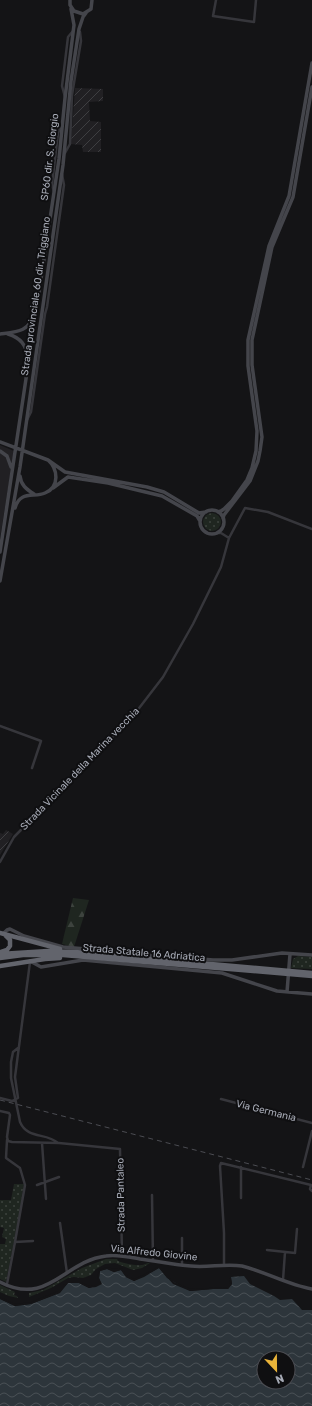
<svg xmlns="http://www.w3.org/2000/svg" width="312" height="1406" viewBox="0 0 312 1406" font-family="Rubik,sans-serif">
	<defs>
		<pattern id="industrial-furrows" width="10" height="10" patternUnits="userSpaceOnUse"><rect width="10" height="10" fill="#212023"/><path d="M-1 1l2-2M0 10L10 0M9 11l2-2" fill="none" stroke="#3e3e41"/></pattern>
		<pattern id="grass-dots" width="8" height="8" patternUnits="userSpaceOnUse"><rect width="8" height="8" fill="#1f2620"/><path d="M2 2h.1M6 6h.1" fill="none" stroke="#3d433e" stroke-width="1.8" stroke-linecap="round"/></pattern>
		<pattern id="forest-firs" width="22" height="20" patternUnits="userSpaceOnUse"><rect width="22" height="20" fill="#1f2620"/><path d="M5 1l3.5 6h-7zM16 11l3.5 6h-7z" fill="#3d433e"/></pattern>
		<pattern id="water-waves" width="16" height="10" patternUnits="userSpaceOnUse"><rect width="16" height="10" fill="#2d353b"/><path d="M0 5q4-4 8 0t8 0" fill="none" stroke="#495055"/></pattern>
	</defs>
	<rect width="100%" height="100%" fill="#141416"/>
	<!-- built -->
	<path fill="#212023" d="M 0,445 L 14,451 L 0,538 Z"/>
	<!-- industrial -->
	<path fill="url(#industrial-furrows)" d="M 75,88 L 103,89 L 103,101 L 89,102 L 90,121 L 101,122 L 101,152 L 83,152 L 82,145 L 71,144 Z
		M 6,830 L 13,834 L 0,855 L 0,833 L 3,834 Z"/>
	<!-- grass -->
	<path fill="url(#grass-dots)" d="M203 522a9 9 0 1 1 18 0a9 9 0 1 1-18 0Z
		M 298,956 L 312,957 L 312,969 L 291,968 L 293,959 Z
		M 14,1184 L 24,1184 L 21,1200 L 22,1201 L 6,1282 L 0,1279 L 0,1244 L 5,1244 L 6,1239 L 2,1237 L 4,1228 L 0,1227 L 0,1200 L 11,1200 Z
		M 106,1259 L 117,1259 L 118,1261 C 123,1263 135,1266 141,1265 C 145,1265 145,1263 150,1263 L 142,1268 L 133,1270 L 115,1263 L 105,1264 L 96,1269 L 91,1275 L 83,1278 L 74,1277 L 68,1278 L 51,1288 L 29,1297 L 29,1293 L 43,1290 L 82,1268 Z
		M 0,1285 L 15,1292 L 14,1295 L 17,1296 L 18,1298 L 9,1296 L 0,1292 Z"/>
	<!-- forest -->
	<path fill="url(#forest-firs)" d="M 73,898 L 89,900 L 74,947 L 62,944 Z"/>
	<!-- water -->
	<path fill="url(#water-waves)" fill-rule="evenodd" d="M 159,1268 L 167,1278 L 190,1291 L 213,1289 L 228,1289 L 232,1284 L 231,1277 L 244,1276 L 250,1284 L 274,1296 L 280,1300 L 292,1299 L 302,1310 L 312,1310 L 312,1406 L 0,1406 L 0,1299 L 15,1306 L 31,1304 L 59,1293 L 68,1283 L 79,1283 L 89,1288 L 101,1284 L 99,1278 L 100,1271 L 107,1269 L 114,1272 L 121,1270 L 126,1277 L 134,1281 ZM 264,1358 L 288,1358 L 288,1382 L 264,1382 Z"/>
	<!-- pier -->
	<path fill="#141416" d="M 159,1266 L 174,1282 L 191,1289 L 227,1287 L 230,1284 L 229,1278 L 231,1278 L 232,1284 L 228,1289 L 213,1289 L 190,1291 L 173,1284 L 159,1268 L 144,1277 L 134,1281 L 126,1277 L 121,1270 L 114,1272 L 107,1269 L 100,1271 L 99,1278 L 102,1284 L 96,1287 L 89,1288 L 79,1283 L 68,1283 L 60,1293 L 31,1304 L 15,1306 L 0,1299 L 0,1297 L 15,1304 L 31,1302 L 58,1291 L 67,1281 L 79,1281 L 89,1286 L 95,1285 L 99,1283 L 97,1278 L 99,1270 L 107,1267 L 115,1269 L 122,1268 L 128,1276 L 134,1279 L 143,1275 Z"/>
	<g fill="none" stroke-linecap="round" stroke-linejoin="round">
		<!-- street -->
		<path stroke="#36363b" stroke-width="2.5" d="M 216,0 L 213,16 L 254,22 L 256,0
			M 65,97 L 62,86 L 68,37 L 73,31
			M 65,153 L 70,144 L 72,95 L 81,41 L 80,32
			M 54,192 L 52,184 L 58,133 L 61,126
			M 27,420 L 31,412 L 45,314 L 47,307 L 64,185 L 62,174
			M 217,533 L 221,533 L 229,538
			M 0,726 L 41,741 L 32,768
			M 0,862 L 14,837 L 133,716 L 163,677 L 193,624 L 221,567 L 229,538 L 245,508 L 268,512 L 312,529
			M 18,1048 L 13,1052 L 11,1062 L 11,1078 L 20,1122 C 28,1140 46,1132 58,1143
			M 0,1098 L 12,1101 L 18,1098 L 15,1077 L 30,962
			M 221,1099 L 312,1123
			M 0,1111 L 9,1113 L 10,1115 L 7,1137 L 8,1141 L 12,1142 L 59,1143 L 120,1149 L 122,1256
			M 7,1140 L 6,1158 L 20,1168 L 25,1185 L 15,1242
			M 42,1143 L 46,1199
			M 303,1167 L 312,1131
			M 37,1185 L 59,1177
			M 152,1195 L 153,1261
			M 241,1198 L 241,1167
			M 60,1223 L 67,1273
			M 267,1250 L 295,1253 L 297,1229
			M 182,1265 L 182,1238
			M 224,1265 L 224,1233 L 220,1166 L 221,1163 L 311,1185 L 310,1189 L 312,1191
			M 283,1280 L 285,1252
			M 7,1284 L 15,1242 L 33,1241"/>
		<!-- secondary -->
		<path stroke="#44454b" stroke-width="3.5" d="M 70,0 L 70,5 L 74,11 L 83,14 L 91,9 L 92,0
			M 0,334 C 15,332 30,332 34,314
			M 8,334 C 21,338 26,345 28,358
			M 0,442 L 48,460 C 58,469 60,487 45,493 C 34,498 20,490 15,508
			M 0,451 L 7,456 L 11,467
			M 48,460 L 65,472 L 147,487 L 164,492 L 199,513 L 206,512
			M 20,476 C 21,485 26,489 34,494
			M 53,488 L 68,477 L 108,483 L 162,496 L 197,516 L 200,521
			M200 522a12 12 0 1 1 24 0a12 12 0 1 1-24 0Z
			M 218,512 L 221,511 L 224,509 L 232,501 L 247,480 L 252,468 L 256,451 L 257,431 L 248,366 L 248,340 L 269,246 L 289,196 L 312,63
			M 223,518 L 224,515 L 250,481 L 258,461 L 260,451 L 262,437 L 252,365 L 252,340 L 272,247 L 293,197 L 312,87
			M 0,552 L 59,159 L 65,98 L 74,25 L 71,9
			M 0,581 L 20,467 L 63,165 L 71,81 L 79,29 L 83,17 L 86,13
			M 3,934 L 7,930 L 10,929 L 24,936 L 63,947 L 213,960 L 232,960 L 282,953 L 312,955
			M 30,961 L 41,967 L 83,960 L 222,973 L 277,991 L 312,994
			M 287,992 L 290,954
			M 0,1282 C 48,1307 64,1261 106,1256 C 117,1254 129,1257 140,1259 C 157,1261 174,1265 191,1266 C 208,1268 225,1263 242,1266 C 266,1272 288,1285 312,1289"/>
		<!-- highway -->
		<path stroke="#62646c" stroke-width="4.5" d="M 0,933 L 60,949
			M 1,952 L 7,950 L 10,946 L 10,940 L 5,935
			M 0,954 L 48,951 L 75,952 L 312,973
			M 0,958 L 23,955 L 63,955 L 312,976
			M 0,966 L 45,959 L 60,958"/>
		<!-- rail -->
		<path stroke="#4b4c52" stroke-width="1" stroke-dasharray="5 4" stroke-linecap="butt" d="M 0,1100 L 312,1180"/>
	</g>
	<g text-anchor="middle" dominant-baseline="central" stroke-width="4" stroke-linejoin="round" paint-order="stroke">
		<!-- street labels -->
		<g font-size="10" fill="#a7abb6" stroke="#0f0f11">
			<text transform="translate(50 157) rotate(-83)">SP60 dir. S. Giorgio</text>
			<text transform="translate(36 296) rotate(-82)">Strada provinciale 60 dir. Triggiano</text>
			<text transform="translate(80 769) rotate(-46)">Strada Vicinale della Marina vecchia</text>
			<text transform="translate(144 953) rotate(5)">Strada Statale 16 Adriatica</text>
			<text transform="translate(266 1111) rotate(14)">Via Germania</text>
			<text transform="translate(121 1195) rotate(-91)">Strada Pantaleo</text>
			<text transform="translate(154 1253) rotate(6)">Via Alfredo Giovine</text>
		</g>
	</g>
	<!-- north arrow -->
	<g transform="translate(276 1370) rotate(158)"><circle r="19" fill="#0f0f11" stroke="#4c4d53"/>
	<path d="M0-3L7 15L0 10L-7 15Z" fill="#e9b339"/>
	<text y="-6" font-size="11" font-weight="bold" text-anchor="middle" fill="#a7abb6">N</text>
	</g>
</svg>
